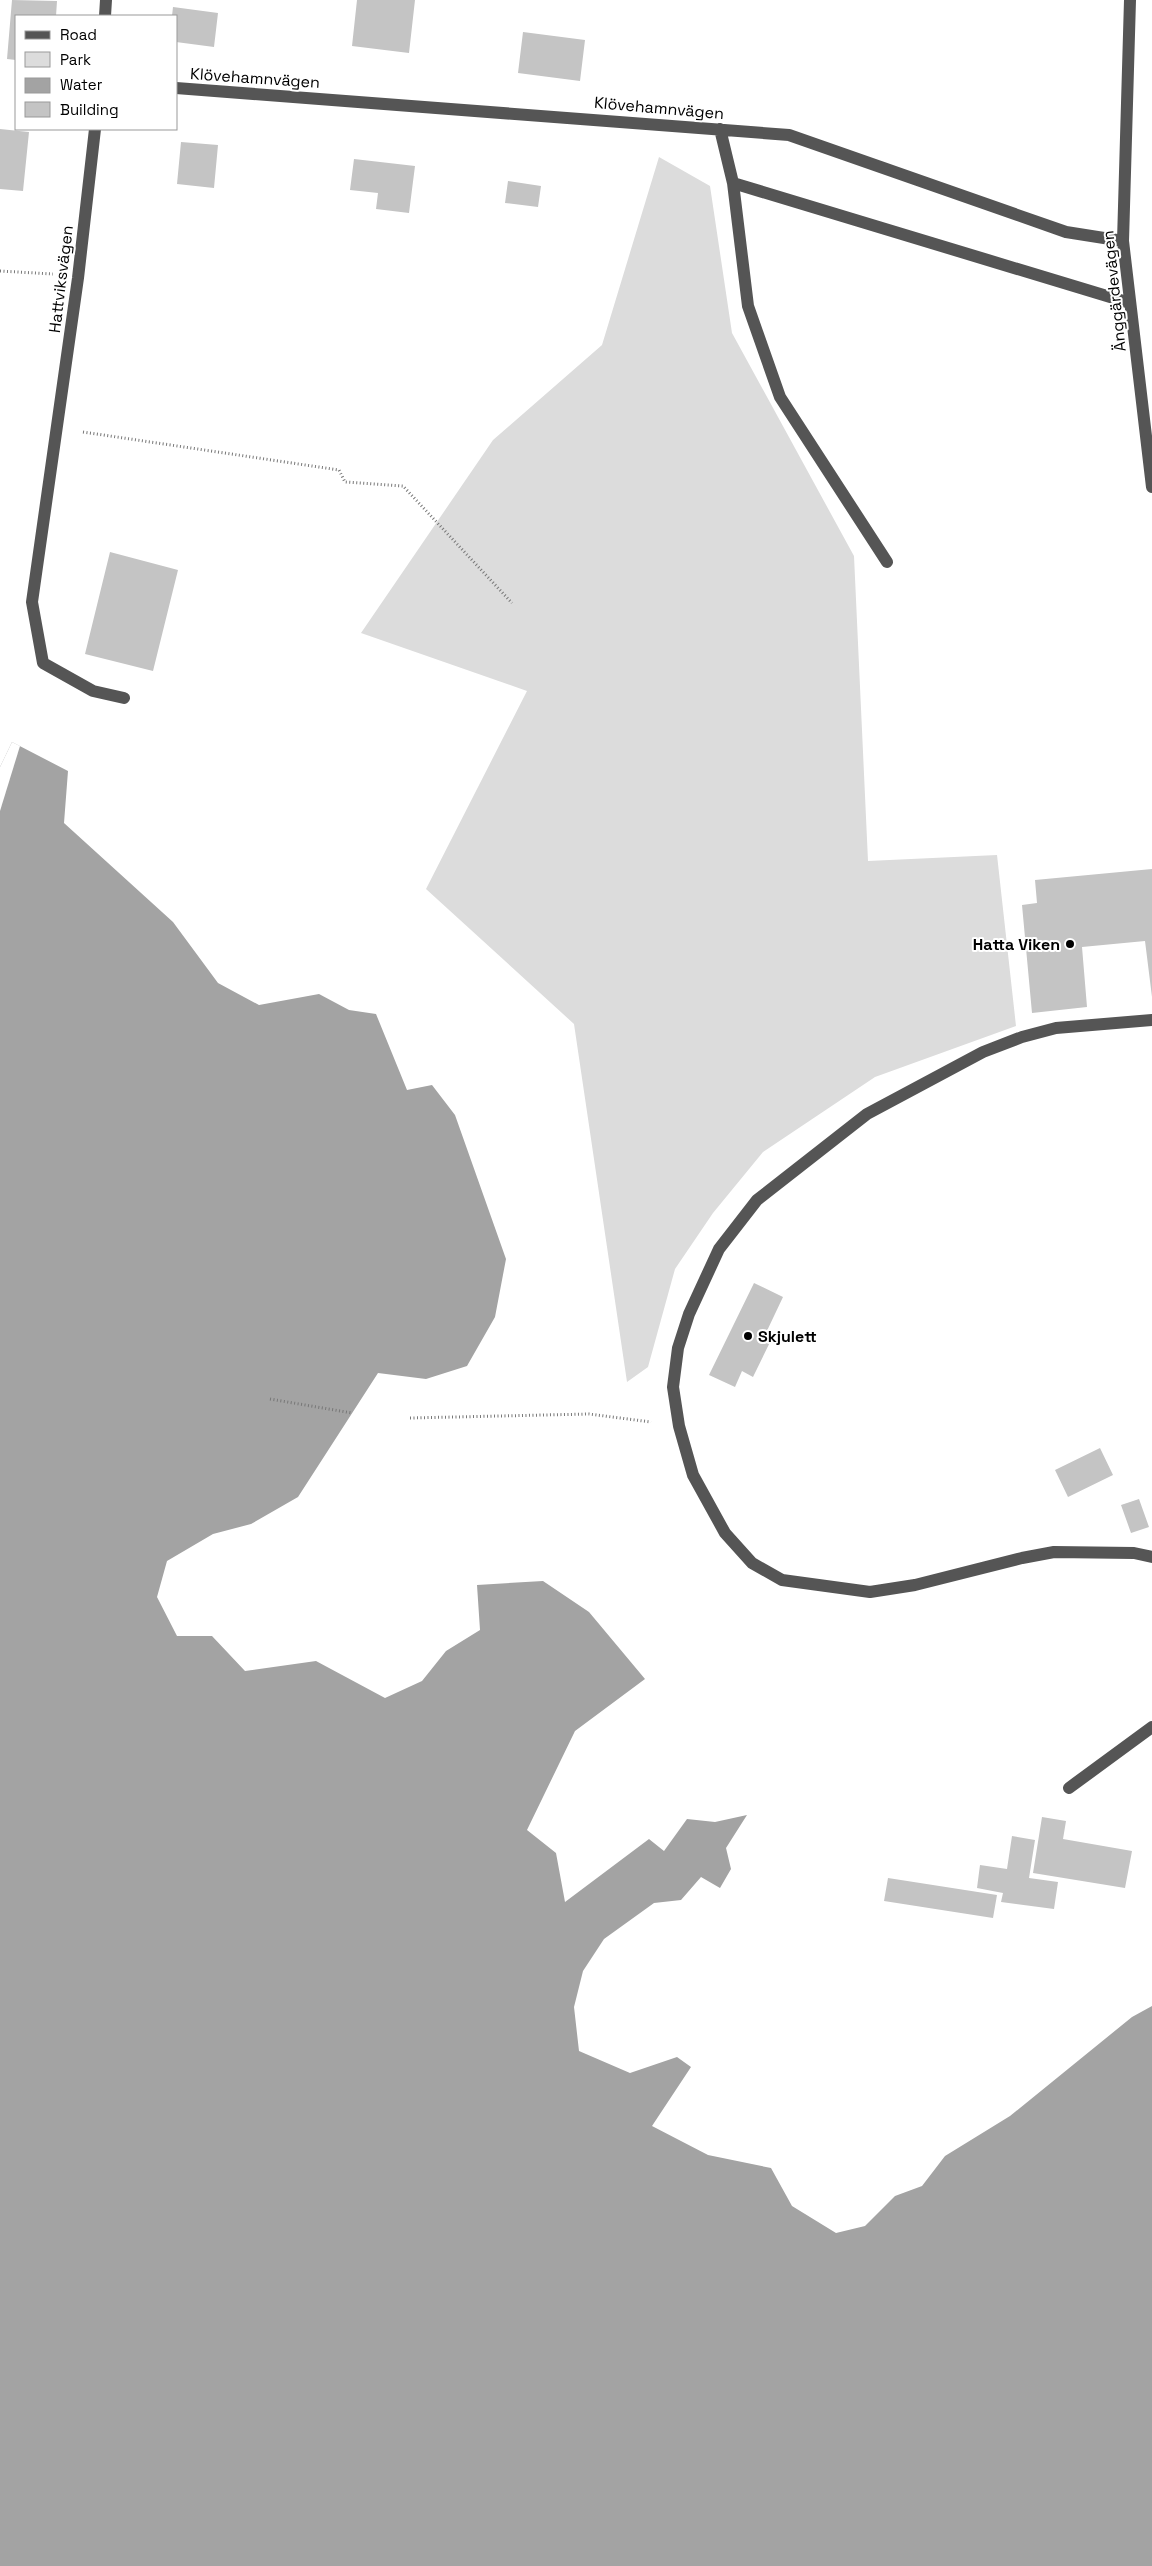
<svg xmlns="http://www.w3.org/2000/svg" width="1152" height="2566" viewBox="0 0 1152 2566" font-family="'Space Grotesk',sans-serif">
	<rect width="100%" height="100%" fill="#fff"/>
	<!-- green -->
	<path fill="#dcdcdc" d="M 659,157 L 710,186 L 732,333 L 854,556 L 868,861 L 997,855 L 1016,1026 L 875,1077 L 763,1152 L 713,1213 L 675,1269 L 648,1367 L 627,1382 L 574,1024 L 426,889 L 527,691 L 361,633 L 493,440 L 602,345 Z"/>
	<!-- water -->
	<path fill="#a3a3a3" d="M 12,742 L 68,771 L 64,823 L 173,922 L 218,983 L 259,1005 L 319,994 L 349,1010 L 376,1014 L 407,1090 L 432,1085 L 455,1115 L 506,1259 L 495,1317 L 467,1366 L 426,1379 L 378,1373 L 298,1497 L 251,1524 L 213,1534 L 167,1561 L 157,1597 L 177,1636 L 212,1636 L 245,1671 L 316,1661 L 385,1698 L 422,1681 L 446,1651 L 480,1630 L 477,1585 L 543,1581 L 589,1612 L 645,1679 L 575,1731 L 527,1830 L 556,1853 L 565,1902 L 649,1839 L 664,1851 L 687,1819 L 715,1822 L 747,1815 L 726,1848 L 731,1869 L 720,1888 L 701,1877 L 681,1900 L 654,1903 L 604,1939 L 583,1971 L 574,2007 L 579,2051 L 630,2073 L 677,2057 L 691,2067 L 652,2126 L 708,2155 L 771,2168 L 792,2206 L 836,2233 L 865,2226 L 895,2196 L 922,2186 L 945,2156 L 1010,2116 L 1132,2017 L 1152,2006 L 1152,2566 L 0,2566 L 0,767 Z"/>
	<!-- pier -->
	<path fill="#fff" d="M 12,742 L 20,746 L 0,811 L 0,767 Z"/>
	<!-- building -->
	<path fill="#c4c4c4" d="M 12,0 L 57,1 L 56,16 L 16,16 L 16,60 L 7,59 Z
		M 357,0 L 415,0 L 409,53 L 352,46 Z
		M 173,7 L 218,13 L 214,47 L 176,42 L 176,16 L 172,16 Z
		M 523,32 L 585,40 L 580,81 L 518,73 Z
		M 0,129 L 29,132 L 23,191 L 0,189 Z
		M 181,142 L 218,145 L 214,188 L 177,184 Z
		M 354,159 L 415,166 L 409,213 L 376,209 L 378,193 L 350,190 Z
		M 508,181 L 541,186 L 538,207 L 505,203 Z
		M 110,552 L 178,570 L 153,671 L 85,654 Z
		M 1152,869 L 1152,997 L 1145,941 L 1082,947 L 1087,1007 L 1032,1013 L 1022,905 L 1037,903 L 1035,880 Z
		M 754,1283 L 783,1297 L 765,1335 L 772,1338 L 753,1377 L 742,1371 L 735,1387 L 709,1375 Z
		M 1100,1448 L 1113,1475 L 1068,1497 L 1055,1470 Z
		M 1139,1499 L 1149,1527 L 1131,1533 L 1121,1505 Z
		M 1042,1817 L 1066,1821 L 1063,1839 L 1132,1851 L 1125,1888 L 1033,1873 Z
		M 1012,1836 L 1035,1840 L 1029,1878 L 1058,1882 L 1054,1909 L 1001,1902 L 1003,1893 L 977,1888 L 980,1865 L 1007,1869 Z
		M 888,1878 L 997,1895 L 993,1918 L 884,1901 Z"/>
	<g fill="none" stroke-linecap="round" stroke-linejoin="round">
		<!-- path -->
		<path stroke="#777" stroke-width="3" stroke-dasharray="1 2.5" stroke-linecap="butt" d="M 0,271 L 53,274
			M 83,432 L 339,470 L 345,482 L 403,486 L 512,603
			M 270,1399 L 352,1413
			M 410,1418 L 589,1414 L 651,1422"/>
		<!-- minor -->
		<path stroke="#555" stroke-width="12" d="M 1130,0 L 1123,241 L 1152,487
			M 105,16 L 106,0
			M 176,88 L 789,135 L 1066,232 L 1123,241
			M 95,129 L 78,278 L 32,602 L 43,663 L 93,691 L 124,698
			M 720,129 L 733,183 L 748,306 L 780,397 L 887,562
			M 733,183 L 1130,303
			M 1152,1020 L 1056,1028 L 1022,1037 L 983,1052 L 867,1114 L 757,1200 L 719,1249 L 689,1314 L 678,1348 L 673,1387 L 679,1426 L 693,1475 L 725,1533 L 752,1563 L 782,1580 L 870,1592 L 915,1585 L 1022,1558 L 1054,1552 L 1134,1553 L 1152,1557
			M 1069,1788 L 1152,1727"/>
	</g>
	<!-- markers -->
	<g fill="#000" stroke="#fff" stroke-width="2">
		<circle cx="1070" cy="944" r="5"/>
		<circle cx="748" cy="1336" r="5"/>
	</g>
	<g text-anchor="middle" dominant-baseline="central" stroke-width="4" stroke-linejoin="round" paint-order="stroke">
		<!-- street labels -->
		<g font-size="16" fill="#000" stroke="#fff">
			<text transform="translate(255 78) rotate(4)">Klövehamnvägen</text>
			<text transform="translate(659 108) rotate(5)">Klövehamnvägen</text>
			<text transform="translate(61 279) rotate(-83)">Hattviksvägen</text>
			<text transform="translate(1114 291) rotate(-96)">Änggärdevägen</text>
		</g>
		<!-- poi labels -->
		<g font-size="16" font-weight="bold" fill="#000" stroke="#fff" text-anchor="end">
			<text x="1060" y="944">Hatta Viken</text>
			<text x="758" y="1336" text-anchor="start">Skjulett</text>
		</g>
	</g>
	<!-- legend -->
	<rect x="15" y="15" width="162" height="115" fill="#ffffff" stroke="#999999"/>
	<rect x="25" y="31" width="25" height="8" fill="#555555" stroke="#999999"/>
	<text x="60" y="40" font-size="15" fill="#000000">Road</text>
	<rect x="25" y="52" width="25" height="15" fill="#dcdcdc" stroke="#999999"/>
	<text x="60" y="65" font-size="15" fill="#000000">Park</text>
	<rect x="25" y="78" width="25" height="15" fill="#a3a3a3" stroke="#999999"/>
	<text x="60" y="90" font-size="15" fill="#000000">Water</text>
	<rect x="25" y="102" width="25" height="15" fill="#c4c4c4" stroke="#999999"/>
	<text x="60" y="115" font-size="15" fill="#000000">Building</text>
</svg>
